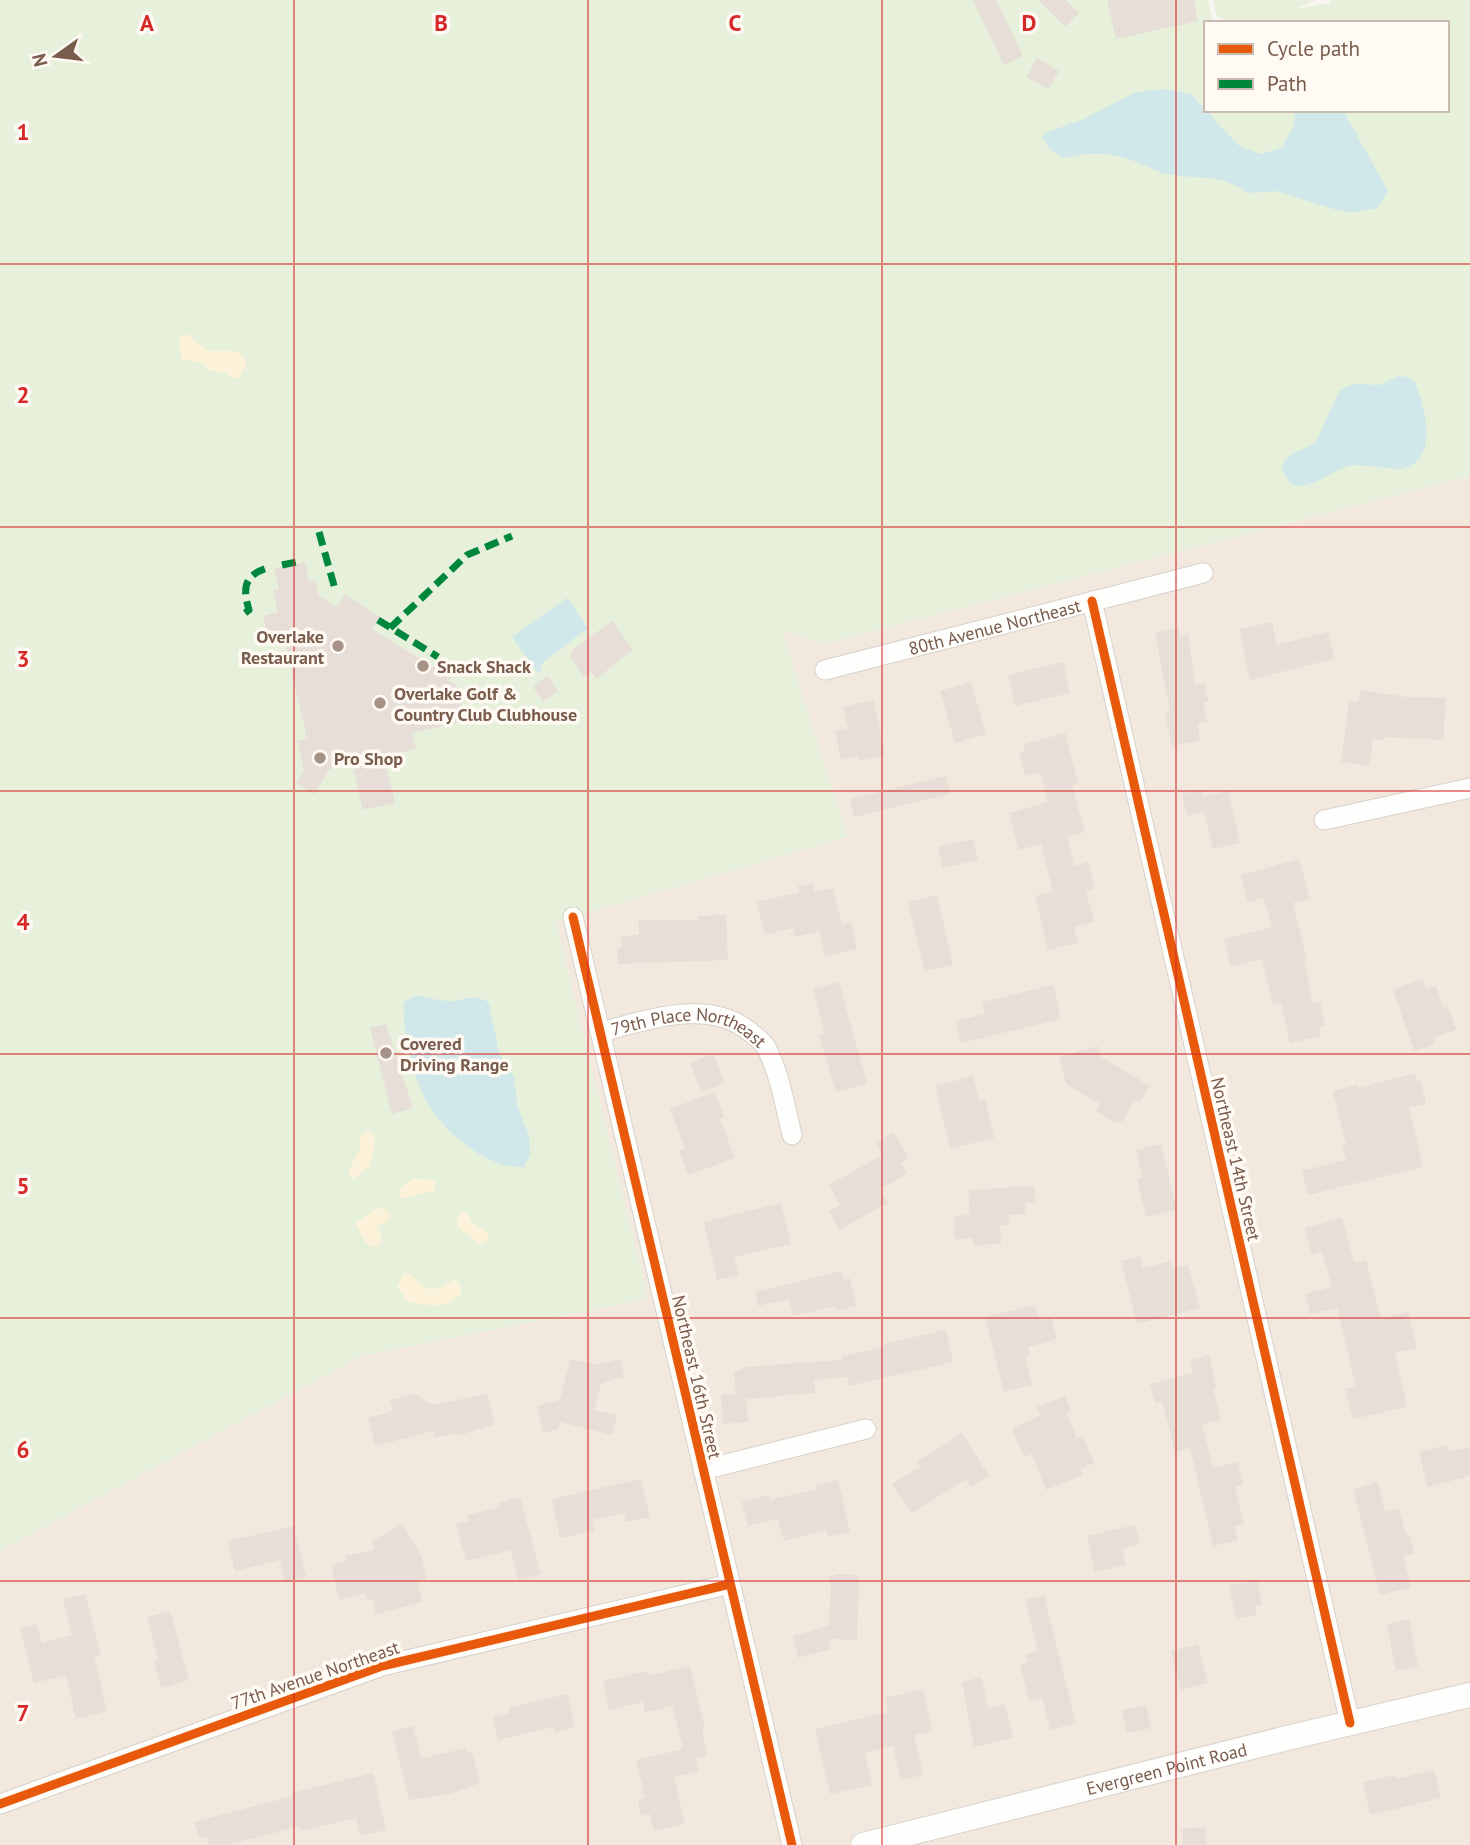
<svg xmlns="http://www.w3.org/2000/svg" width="1470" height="1845" viewBox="0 0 1470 1845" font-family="'PT Sans',sans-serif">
	<rect width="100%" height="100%" fill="#f9f5f0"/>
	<!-- residential -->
	<path fill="#f2e8de" d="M 1470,476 L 1470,1845 L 0,1845 L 0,1551 L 362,1356 L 648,1299 L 556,922 L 848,837 L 781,630 L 824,644 Z"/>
	<!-- green -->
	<path fill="#e7f0db" d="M 0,0 L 1208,0 L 1213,23 L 1206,23 L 1206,110 L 1447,110 L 1447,23 L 1230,23 L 1216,16 L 1213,0 L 1316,0 L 1296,9 L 1330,3 L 1331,0 L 1470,0 L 1470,476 L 824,644 L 782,631 L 848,837 L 556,922 L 648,1299 L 362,1356 L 0,1551 Z"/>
	<!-- sand -->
	<path fill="#fbf2d9" d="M 187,334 L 208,351 L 235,351 L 244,355 L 246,365 L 240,377 L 234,379 L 225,373 L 208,370 L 204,364 L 181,359 L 179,340 L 182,336 Z
		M 365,1132 L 372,1132 L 375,1135 L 374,1150 L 370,1166 L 353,1179 L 348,1173 C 353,1159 362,1153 360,1136 Z
		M 414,1179 L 427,1179 L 436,1182 L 434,1191 L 401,1199 L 399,1192 L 403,1185 Z
		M 376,1208 L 388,1210 L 390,1219 L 377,1228 L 382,1236 L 380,1246 L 371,1247 L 363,1239 L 356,1224 C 359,1219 370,1215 376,1208 Z
		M 463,1212 L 469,1215 L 473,1224 L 485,1230 L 489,1235 L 486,1243 L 479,1244 L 459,1228 L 456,1217 Z
		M 403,1275 L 411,1275 C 433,1295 429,1292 455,1280 L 459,1282 L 462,1292 C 450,1311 427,1305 408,1302 L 397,1287 Z"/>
	<!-- water -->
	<path fill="#d0e8ea" d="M 1167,89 L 1191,94 L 1239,146 L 1262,154 L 1282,147 L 1294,125 L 1295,110 L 1343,110 L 1388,191 L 1377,208 L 1351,213 L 1333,209 L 1276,191 L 1248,193 C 1217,170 1192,182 1159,172 C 1152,170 1146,165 1139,163 C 1113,153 1091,151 1064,158 L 1050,149 L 1042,137 L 1047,132 L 1082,120 L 1136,92 Z
		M 1398,376 C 1404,377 1410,376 1414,381 C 1417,385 1418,392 1420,397 C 1428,422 1435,460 1402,469 C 1386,469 1369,465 1353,465 C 1336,465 1299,504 1285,475 C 1282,470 1281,465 1285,460 C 1293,450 1308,450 1317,440 L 1339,391 L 1353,384 L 1380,385 Z
		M 567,598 L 588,628 L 540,665 L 542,670 L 538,673 L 512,637 Z
		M 414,996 C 426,996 438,1001 450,1001 C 466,1001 474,992 489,1003 L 499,1053 L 514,1076 L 517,1105 L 529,1136 L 530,1155 L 524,1167 C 488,1170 442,1131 426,1100 C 414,1077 401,1027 404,1002 Z"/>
	<!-- building -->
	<path fill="#e6ded7" d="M 973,0 L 996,0 L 1023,56 L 1004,65 Z
		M 1038,0 L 1066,0 L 1079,13 L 1065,27 Z
		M 1107,0 L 1194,0 L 1198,21 L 1116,39 Z
		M 1037,58 L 1059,71 L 1048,89 L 1026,77 Z
		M 305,562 L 309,581 L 315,580 L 319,596 L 337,607 L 345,594 L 380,617 L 372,629 L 451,678 L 449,681 L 457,685 L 465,721 L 412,733 L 416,749 L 384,756 L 395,803 L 363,810 L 352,764 L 330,769 L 314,794 L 296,783 L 304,771 L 297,741 L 307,738 L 285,644 L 270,647 L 263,616 L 278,612 L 273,590 L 279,589 L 274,569 Z
		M 612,621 L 633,650 L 596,679 L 591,672 L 584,677 L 569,656 L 572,653 L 571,651 Z
		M 1272,622 L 1277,645 L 1328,632 L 1334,659 L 1250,680 L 1239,629 Z
		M 1179,628 L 1180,636 L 1188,634 L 1195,685 L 1204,683 L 1208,701 L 1203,702 L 1207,722 L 1197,723 L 1200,740 L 1172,746 L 1165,713 L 1170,712 L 1155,633 Z
		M 1063,662 L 1070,693 L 1015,706 L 1008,675 Z
		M 547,676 L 558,691 L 543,701 L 533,687 Z
		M 971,682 L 986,734 L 955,743 L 940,691 Z
		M 1360,690 L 1407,697 L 1446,698 L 1443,740 L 1385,737 L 1384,740 L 1373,739 L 1369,766 L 1341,762 L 1349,701 L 1358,702 Z
		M 873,700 L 886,755 L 860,761 L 858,756 L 841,760 L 835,731 L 848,728 L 843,707 Z
		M 1065,733 L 1078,783 L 1072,785 L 1085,832 L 1067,837 L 1074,866 L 1088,862 L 1095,888 L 1086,891 L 1094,922 L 1074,927 L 1078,943 L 1048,950 L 1035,896 L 1053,891 L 1041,844 L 1019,850 L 1009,813 L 1048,802 L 1040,772 L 1025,776 L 1019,753 L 1025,751 L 1024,744 Z
		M 946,776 L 950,794 L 854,817 L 850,799 Z
		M 1202,789 L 1204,797 L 1228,791 L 1240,843 L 1213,849 L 1204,812 L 1187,816 L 1182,794 Z
		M 973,839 L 978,860 L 943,868 L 938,847 Z
		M 1299,859 L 1310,899 L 1293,903 L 1307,959 L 1304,960 L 1313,1003 L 1320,1002 L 1325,1025 L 1319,1027 L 1321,1036 L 1290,1043 L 1281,1003 L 1273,1005 L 1262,959 L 1231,967 L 1224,939 L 1272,927 L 1263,898 L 1248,902 L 1241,875 Z
		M 813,883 L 815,892 L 833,888 L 842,925 L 851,922 L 857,949 L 825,957 L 819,931 L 795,937 L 793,928 L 765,935 L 757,902 L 799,892 L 798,886 Z
		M 937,895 L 953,965 L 925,971 L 908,902 Z
		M 726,915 L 728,960 L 618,964 L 617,948 L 622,948 L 621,936 L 639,935 L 638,920 L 698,920 L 698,916 Z
		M 1423,979 L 1426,989 L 1436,986 L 1443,1008 L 1448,1006 L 1456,1030 L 1434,1037 L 1435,1044 L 1414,1051 L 1393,989 Z
		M 839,982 L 867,1084 L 836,1092 L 819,1035 L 824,1033 L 814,989 Z
		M 1053,985 L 1061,1019 L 961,1043 L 956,1021 L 985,1014 L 982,1002 Z
		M 386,1024 L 413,1108 L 392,1114 L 370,1028 Z
		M 1098,1046 L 1101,1057 L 1150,1086 L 1141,1100 L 1133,1102 L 1123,1121 L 1115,1123 L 1096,1111 L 1100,1104 L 1066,1084 L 1059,1057 Z
		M 713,1054 L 725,1083 L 701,1092 L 690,1063 Z
		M 1415,1073 L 1417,1081 L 1421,1080 L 1426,1104 L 1409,1108 L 1423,1167 L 1308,1195 L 1302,1171 L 1346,1160 L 1342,1146 L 1346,1145 L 1333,1091 L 1357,1085 L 1358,1088 Z
		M 973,1076 L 979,1100 L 985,1099 L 994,1138 L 950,1149 L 935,1086 Z
		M 715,1092 L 724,1117 L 720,1119 L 735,1158 L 688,1175 L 679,1151 L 685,1149 L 670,1109 Z
		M 894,1132 L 909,1158 L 901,1163 L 907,1174 L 880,1189 L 888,1203 L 839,1230 L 829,1211 L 840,1205 L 829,1185 L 882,1155 L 876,1143 Z
		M 1161,1144 L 1177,1209 L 1146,1217 L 1137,1179 L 1143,1178 L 1136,1150 Z
		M 1034,1186 L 1035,1203 L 1025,1203 L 1026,1214 L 1008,1215 L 1009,1225 L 1000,1225 L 1001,1244 L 973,1245 L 973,1238 L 955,1239 L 954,1216 L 970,1215 L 968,1190 Z
		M 781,1203 L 791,1244 L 734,1257 L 738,1275 L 717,1280 L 704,1222 Z
		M 1342,1218 L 1354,1263 L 1366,1260 L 1381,1319 L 1408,1312 L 1417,1348 L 1395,1353 L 1407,1407 L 1353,1419 L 1345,1389 L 1356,1387 L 1337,1308 L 1310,1314 L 1305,1294 L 1332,1287 L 1322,1252 L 1312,1255 L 1305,1228 Z
		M 1140,1256 L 1143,1268 L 1171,1261 L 1173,1269 L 1188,1265 L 1200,1308 L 1137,1324 L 1121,1261 Z
		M 842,1271 L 844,1280 L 850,1278 L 857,1306 L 837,1311 L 836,1306 L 793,1316 L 789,1299 L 758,1306 L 755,1292 Z
		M 1035,1305 L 1040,1321 L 1051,1318 L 1057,1339 L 1028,1347 L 1030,1356 L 1025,1357 L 1032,1385 L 1004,1392 L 985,1317 Z
		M 946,1330 L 953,1362 L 849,1386 L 847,1377 L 814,1380 L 815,1393 L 746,1399 L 748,1422 L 723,1424 L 721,1395 L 736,1394 L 734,1371 L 742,1370 L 742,1367 L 843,1360 L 842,1356 L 884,1347 L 883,1344 Z
		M 1209,1355 L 1216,1387 L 1213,1388 L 1221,1420 L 1202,1424 L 1213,1468 L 1238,1462 L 1243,1485 L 1235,1487 L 1244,1524 L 1234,1526 L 1238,1540 L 1213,1546 L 1190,1448 L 1175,1452 L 1162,1401 L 1155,1403 L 1150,1384 L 1193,1373 L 1190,1360 Z
		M 570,1359 L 596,1365 L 620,1359 L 624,1377 L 601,1383 L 594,1410 L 617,1415 L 612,1435 L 560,1422 L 558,1429 L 543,1433 L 537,1406 L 560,1400 Z
		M 415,1394 L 433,1405 L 487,1394 L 495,1424 L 457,1436 L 457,1433 L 435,1438 L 433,1431 L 375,1446 L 368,1418 L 393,1411 L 390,1400 Z
		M 1065,1396 L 1071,1410 L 1066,1412 L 1077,1439 L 1083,1436 L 1094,1463 L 1081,1469 L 1083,1475 L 1046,1490 L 1032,1454 L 1024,1457 L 1012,1428 L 1040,1416 L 1037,1407 Z
		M 962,1433 L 989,1476 L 971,1487 L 966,1479 L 912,1513 L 892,1484 L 920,1467 L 917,1462 Z
		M 1447,1445 L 1449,1452 L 1470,1447 L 1470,1476 L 1427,1487 L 1419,1452 Z
		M 641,1479 L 650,1517 L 626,1522 L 624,1513 L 592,1520 L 594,1531 L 560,1538 L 552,1499 Z
		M 838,1480 L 850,1532 L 828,1537 L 826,1530 L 784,1541 L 778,1519 L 748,1526 L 742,1502 L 769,1495 L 770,1500 L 816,1489 L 815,1486 Z
		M 1378,1482 L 1385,1512 L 1399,1508 L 1406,1535 L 1409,1534 L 1414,1554 L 1403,1556 L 1411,1587 L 1380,1595 L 1353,1489 Z
		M 520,1497 L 541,1574 L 518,1580 L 511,1550 L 466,1561 L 456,1524 L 469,1521 L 468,1515 L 500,1507 L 498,1503 Z
		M 402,1524 L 422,1557 L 426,1579 L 417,1581 L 422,1602 L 376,1614 L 373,1599 L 367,1601 L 365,1593 L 339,1600 L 331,1565 L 346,1561 L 345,1556 L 374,1550 L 372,1541 Z
		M 1135,1525 L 1140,1544 L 1122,1549 L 1126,1565 L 1095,1572 L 1087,1536 Z
		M 294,1526 L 306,1577 L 285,1582 L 280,1560 L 235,1571 L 228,1541 Z
		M 838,1574 L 859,1575 L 857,1640 L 829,1639 L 831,1649 L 798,1658 L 793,1636 L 829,1626 L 831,1586 L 828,1577 Z
		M 1257,1580 L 1262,1604 L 1255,1606 L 1257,1615 L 1236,1619 L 1229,1585 Z
		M 85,1594 L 101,1655 L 94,1657 L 107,1711 L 76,1719 L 66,1675 L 34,1683 L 20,1628 L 37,1624 L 42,1643 L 72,1635 L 63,1599 Z
		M 1044,1595 L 1076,1723 L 1050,1730 L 1042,1698 L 1029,1701 L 1020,1664 L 1028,1662 L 1026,1654 L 1038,1651 L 1025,1600 Z
		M 170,1611 L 189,1680 L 161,1688 L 154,1661 L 158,1660 L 147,1617 Z
		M 1409,1619 L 1418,1666 L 1396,1671 L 1387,1624 Z
		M 1198,1644 L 1208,1683 L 1181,1690 L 1171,1651 Z
		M 690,1666 L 705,1728 L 702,1729 L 707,1755 L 695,1758 L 698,1771 L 674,1777 L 685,1824 L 654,1831 L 650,1814 L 641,1816 L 638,1800 L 645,1798 L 636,1760 L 683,1749 L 672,1706 L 645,1712 L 643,1702 L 609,1710 L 603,1681 L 647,1671 L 648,1676 Z
		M 981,1677 L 988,1708 L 1005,1704 L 1013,1738 L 974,1747 L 962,1682 Z
		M 923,1689 L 932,1731 L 914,1735 L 923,1775 L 901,1780 L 893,1746 L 865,1753 L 872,1785 L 830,1794 L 815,1729 L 888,1712 L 885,1698 Z
		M 567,1694 L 575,1727 L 555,1732 L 554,1727 L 498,1740 L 493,1717 L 510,1713 L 508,1708 Z
		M 1146,1705 L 1151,1728 L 1127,1733 L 1122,1710 Z
		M 413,1726 L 421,1759 L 466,1748 L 467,1752 L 472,1751 L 480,1783 L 452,1793 L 409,1800 L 392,1731 Z
		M 1434,1770 L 1441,1798 L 1370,1815 L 1363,1782 L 1395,1775 L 1396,1779 Z
		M 373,1773 L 386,1830 L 360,1836 L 356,1818 L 301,1831 L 300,1826 L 228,1845 L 209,1845 L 207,1836 L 199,1838 L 194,1822 L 293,1796 L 292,1793 Z
		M 1205,1827 L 1207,1845 L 1183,1845 L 1182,1829 Z"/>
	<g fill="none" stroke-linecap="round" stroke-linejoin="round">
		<!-- minor casing -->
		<g stroke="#d7d1cb" stroke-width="21">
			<g id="minor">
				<path d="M 1092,601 L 1350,1723"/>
				<path id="s1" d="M 825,670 L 1203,573"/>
				<path d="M 1324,820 L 1470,788"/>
				<path d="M 573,917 L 792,1845"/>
				<path id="s2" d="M 600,1032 C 646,1021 709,997 750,1032 C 756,1037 762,1041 766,1047 C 780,1074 785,1106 792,1135"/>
				<path d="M 703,1470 L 866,1429"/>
				<path d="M 0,1804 L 382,1666 L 730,1584"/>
			</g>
		</g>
		<!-- tertiary casing -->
		<g stroke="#d7d1cb" stroke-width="26">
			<g id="tertiary">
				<path id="s3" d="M 863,1845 L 1283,1739 L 1470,1695"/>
			</g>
		</g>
		<!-- minor -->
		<use href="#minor" stroke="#fefefd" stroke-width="19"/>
		<!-- tertiary -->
		<use href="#tertiary" stroke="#fefefd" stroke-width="24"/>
		<!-- quiet -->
		<path stroke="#00873e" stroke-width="7" stroke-dasharray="14 7" stroke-linecap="butt" d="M 319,532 L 335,589
			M 282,565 L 296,562
			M 245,613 L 249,610 C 243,589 243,576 267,568
			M 378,620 L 438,657
			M 390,628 L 467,555 L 512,536"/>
		<!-- cycleway casing -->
		<g stroke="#fffaf3" stroke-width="13">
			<path id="cycleway" d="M 1092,601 L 1350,1723
				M 573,917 L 792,1845
				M 0,1804 L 382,1666 L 730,1584"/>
		</g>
		<!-- cycleway -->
		<use href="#cycleway" stroke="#e8590c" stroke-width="9"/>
	</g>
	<!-- grid -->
	<path fill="none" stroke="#d62828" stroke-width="2" stroke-opacity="0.55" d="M 294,0 L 294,1845M 588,0 L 588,1845M 882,0 L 882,1845M 1176,0 L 1176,1845M 0,264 L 1470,264M 0,527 L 1470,527M 0,791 L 1470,791M 0,1054 L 1470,1054M 0,1318 L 1470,1318M 0,1581 L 1470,1581"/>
	<!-- markers -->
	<g fill="#a69286" stroke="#fffaf3" stroke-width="2.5">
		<circle cx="338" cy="646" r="7"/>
		<circle cx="423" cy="666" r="7"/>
		<circle cx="380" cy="703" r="7"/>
		<circle cx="320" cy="758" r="7"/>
		<circle cx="386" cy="1053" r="7"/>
	</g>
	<g text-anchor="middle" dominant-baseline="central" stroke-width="7" stroke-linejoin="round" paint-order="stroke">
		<!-- street labels -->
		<g font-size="18" fill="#7a5c4d" stroke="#fffaf3">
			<text stroke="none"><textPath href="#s1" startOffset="175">80th Avenue Northeast</textPath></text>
			<text stroke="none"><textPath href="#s2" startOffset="93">79th Place Northeast</textPath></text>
			<text transform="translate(1236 1159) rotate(77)">Northeast 14th Street</text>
			<text transform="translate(697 1377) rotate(77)">Northeast 16th Street</text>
			<text transform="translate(315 1675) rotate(-19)">77th Avenue Northeast</text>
			<text stroke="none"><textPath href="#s3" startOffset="313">Evergreen Point Road</textPath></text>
		</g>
		<!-- poi labels -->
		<g font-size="18" font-weight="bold" fill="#7a5c4d" stroke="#fffaf3" text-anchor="start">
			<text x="324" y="636" text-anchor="end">Overlake<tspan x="324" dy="21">Restaurant</tspan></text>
			<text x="437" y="666">Snack Shack</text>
			<text x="394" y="693">Overlake Golf &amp;<tspan x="394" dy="21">Country Club Clubhouse</tspan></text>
			<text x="334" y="758">Pro Shop</text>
			<text x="400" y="1043">Covered<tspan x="400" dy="21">Driving Range</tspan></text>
		</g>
	</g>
	<g font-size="23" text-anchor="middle" font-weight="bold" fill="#d62828" stroke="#fffaf3" stroke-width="7" stroke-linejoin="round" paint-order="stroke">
		<text x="147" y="31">A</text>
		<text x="441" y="31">B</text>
		<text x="735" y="31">C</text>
		<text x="1029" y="31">D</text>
		<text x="23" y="140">1</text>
		<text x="23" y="403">2</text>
		<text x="23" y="667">3</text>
		<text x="23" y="930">4</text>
		<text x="23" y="1194">5</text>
		<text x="23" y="1458">6</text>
		<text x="23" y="1721">7</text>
	</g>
	<!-- legend -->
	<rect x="1204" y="21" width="245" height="91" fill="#fffaf3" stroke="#cabbb1" stroke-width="2"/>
	<rect x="1218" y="44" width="35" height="10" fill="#e8590c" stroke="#cabbb1" stroke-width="2"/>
	<text x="1267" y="56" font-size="21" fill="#7a5c4d">Cycle path</text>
	<rect x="1218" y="79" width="35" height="10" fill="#00873e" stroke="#cabbb1" stroke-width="2"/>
	<text x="1267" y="91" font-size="21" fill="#7a5c4d">Path</text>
	<!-- north arrow -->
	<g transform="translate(56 56) rotate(256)" stroke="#fffaf3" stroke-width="5" paint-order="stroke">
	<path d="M0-5L12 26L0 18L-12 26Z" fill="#7a5c4d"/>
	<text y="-10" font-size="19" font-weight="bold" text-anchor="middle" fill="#7a5c4d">N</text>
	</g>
</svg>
